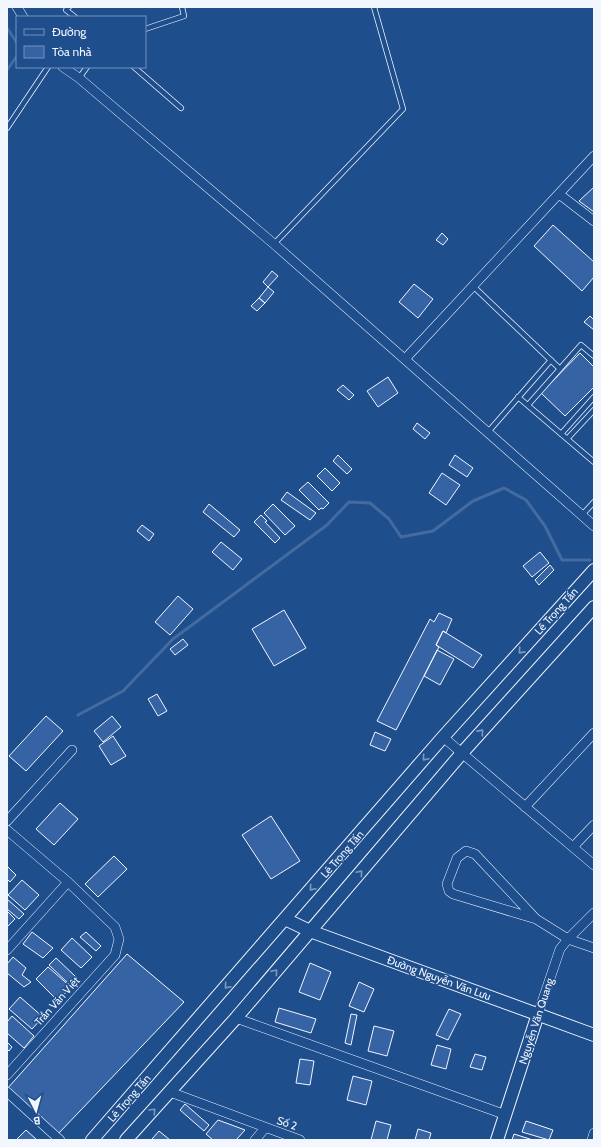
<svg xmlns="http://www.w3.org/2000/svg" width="601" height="1147" viewBox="0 0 601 1147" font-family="Cabin,sans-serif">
	<rect width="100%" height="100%" fill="#1f4e8c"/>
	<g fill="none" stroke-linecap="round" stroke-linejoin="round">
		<!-- stream -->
		<path stroke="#446ba0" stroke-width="3" d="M 7,28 L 17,43
			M 7,70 L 17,56
			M 78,715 L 123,691 L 173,639 L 327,525 L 349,502 L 370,503 L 389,519 L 401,537 L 433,531 L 473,501 L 504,488 L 526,500 L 545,526 L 562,560 L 590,560"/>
	</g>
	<!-- building -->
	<path fill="#3563a3" stroke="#f2f6ff" d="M 594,187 L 594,212 L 579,201 Z
		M 553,225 L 594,262 L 594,277 L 582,291 L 534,246 Z
		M 442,233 L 448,239 L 443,245 L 436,240 Z
		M 272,271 L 278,276 L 268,287 L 263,282 Z
		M 414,284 L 433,299 L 418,318 L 399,302 Z
		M 268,287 L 274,292 L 265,303 L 259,298 Z
		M 259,298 L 265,303 L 257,311 L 251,306 Z
		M 590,316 L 594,320 L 594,330 L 584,322 Z
		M 580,353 L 594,367 L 594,387 L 565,416 L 541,393 Z
		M 388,377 L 398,393 L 378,407 L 367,391 Z
		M 343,385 L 354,395 L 349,400 L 337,390 Z
		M 417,423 L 430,433 L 425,439 L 413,429 Z
		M 338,455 L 352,469 L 347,474 L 333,461 Z
		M 455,455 L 473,468 L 467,477 L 449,465 Z
		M 325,468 L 340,483 L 332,491 L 317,476 Z
		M 442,473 L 460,485 L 446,505 L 429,493 Z
		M 308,482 L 329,503 L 323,509 L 321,508 L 319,510 L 299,490 Z
		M 287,492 L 316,513 L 310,520 L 281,500 Z
		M 209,504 L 240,530 L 234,537 L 203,512 Z
		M 273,504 L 295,526 L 285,535 L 264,513 Z
		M 261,515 L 267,521 L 265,522 L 280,538 L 275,543 L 254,522 Z
		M 142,525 L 154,534 L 149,541 L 137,531 Z
		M 221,542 L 242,559 L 233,570 L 212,552 Z
		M 540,552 L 549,563 L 532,577 L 523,566 Z
		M 550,565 L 554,570 L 539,585 L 535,580 Z
		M 178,596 L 193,609 L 170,635 L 155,622 Z
		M 284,610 L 306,648 L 274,666 L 252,629 Z
		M 439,613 L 452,619 L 446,633 L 443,631 L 436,645 L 439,647 L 396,730 L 377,721 L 430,619 L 434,622 Z
		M 443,631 L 482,655 L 473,668 L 436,645 Z
		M 183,639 L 188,645 L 175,655 L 170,649 Z
		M 437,650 L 454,659 L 440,685 L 424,676 Z
		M 157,694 L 167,711 L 158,716 L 148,699 Z
		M 46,716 L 63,731 L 26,771 L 9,756 Z
		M 112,716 L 121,727 L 103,742 L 94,731 Z
		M 375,732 L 391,739 L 385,751 L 370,745 Z
		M 113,736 L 126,756 L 111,765 L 99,746 Z
		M 60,803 L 78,819 L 54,845 L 36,829 Z
		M 271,816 L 300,861 L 271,879 L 242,835 Z
		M 114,856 L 127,869 L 98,897 L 85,884 Z
		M 7,866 L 16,875 L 10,882 L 7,879 Z
		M 22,880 L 39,895 L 25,910 L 8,895 Z
		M 7,899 L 24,914 L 19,919 L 7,909 Z
		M 7,911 L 15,919 L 7,927 Z
		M 32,932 L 53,948 L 43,958 L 23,944 Z
		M 86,932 L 101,946 L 96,951 L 80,937 Z
		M 72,938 L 92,957 L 81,968 L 61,950 Z
		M 127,954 L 184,1002 L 58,1134 L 7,1089 Z
		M 13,957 L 26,968 L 22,975 L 31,982 L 24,987 L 7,973 L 7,964 Z
		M 56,958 L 76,977 L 69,984 L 49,965 Z
		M 310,963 L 331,972 L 320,1000 L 299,992 Z
		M 48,967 L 71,987 L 58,1001 L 36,979 Z
		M 359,982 L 374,989 L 364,1012 L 349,1006 Z
		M 20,997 L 43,1017 L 32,1029 L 9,1009 Z
		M 279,1008 L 316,1019 L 311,1033 L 275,1022 Z
		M 449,1009 L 461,1014 L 448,1040 L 436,1035 Z
		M 351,1014 L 357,1015 L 351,1045 L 345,1043 Z
		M 12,1016 L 34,1036 L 24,1048 L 7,1033 L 7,1022 Z
		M 374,1026 L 394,1031 L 387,1056 L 368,1051 Z
		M 7,1042 L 12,1047 L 9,1051 L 7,1049 Z
		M 437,1045 L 451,1049 L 446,1069 L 431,1065 Z
		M 475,1054 L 486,1057 L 482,1070 L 470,1067 Z
		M 300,1059 L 314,1061 L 310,1085 L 296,1083 Z
		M 353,1076 L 372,1081 L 366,1105 L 347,1100 Z
		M 185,1104 L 209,1125 L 204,1131 L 180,1110 Z
		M 218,1120 L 245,1130 L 236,1140 L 213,1140 L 206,1134 Z
		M 376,1121 L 391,1125 L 387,1140 L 371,1140 Z
		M 526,1121 L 553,1130 L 549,1140 L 522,1132 Z
		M 418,1129 L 431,1133 L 429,1140 L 415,1140 Z
		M 26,1130 L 37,1140 L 16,1140 Z
		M 159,1131 L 170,1140 L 154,1140 L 152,1139 Z
		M 514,1134 L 533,1140 L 512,1140 Z"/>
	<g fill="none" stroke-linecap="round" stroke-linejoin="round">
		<!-- service casing -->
		<g stroke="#f2f6ff" stroke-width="6">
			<path id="service" d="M 69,7 L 66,10 L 75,17
				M 145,29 L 184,16 L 182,7
				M 134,67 L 181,108
				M 79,78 L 87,67
				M 7,128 L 48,67
				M 274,244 L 403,109 L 374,7
				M 473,286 L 560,369
				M 518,397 L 594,462
				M 528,405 L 581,345 L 594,356
				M 488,432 L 551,360
				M 561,434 L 594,397
				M 567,439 L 594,410
				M 582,515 L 594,502"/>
		</g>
		<!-- minor casing -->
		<g stroke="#f2f6ff" stroke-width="10">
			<path id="minor" d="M 17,7 L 23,17
				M 63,67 L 79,78 L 274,244 L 594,526
				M 559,194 L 594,221
				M 405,359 L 594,156
				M 443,737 L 594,865
				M 525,807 L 594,733
				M 7,821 L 72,750
				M 7,830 L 68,882 L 115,927 L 119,939 L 115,955 L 7,1075
				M 573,847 L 594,825
				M 536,919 L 453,894 L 449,891 L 447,884 L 457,858 L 466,851 L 475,854 L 536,919 L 568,939 L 594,948
				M 7,950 L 68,882
				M 538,1014 L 560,949 L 568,939 L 594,913
				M 236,1018 L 506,1115
				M 7,1092 L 60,1140
				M 170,1092 L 300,1140
				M 255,1140 L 265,1128
				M 592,1140 L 594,1133"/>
		</g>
		<!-- tertiary casing -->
		<g stroke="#f2f6ff" stroke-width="14">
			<path id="tertiary" d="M 285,919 L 310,931 L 594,1035
				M 92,1140 L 443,737 L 594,570
				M 126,1140 L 236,1018 L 462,753 L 594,607
				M 497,1140 L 538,1014"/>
		</g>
		<!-- service -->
		<use href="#service" stroke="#1f4e8c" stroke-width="4.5"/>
		<!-- minor -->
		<use href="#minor" stroke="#1f4e8c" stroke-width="9"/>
		<!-- tertiary -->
		<use href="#tertiary" stroke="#1f4e8c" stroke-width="12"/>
	</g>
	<!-- one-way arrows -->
	<defs><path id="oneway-chevron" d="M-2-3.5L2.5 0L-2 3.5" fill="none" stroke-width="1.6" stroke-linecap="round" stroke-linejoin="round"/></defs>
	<g stroke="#7e9ac0">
		<use href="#oneway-chevron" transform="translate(521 651) rotate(132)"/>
		<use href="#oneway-chevron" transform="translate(481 732) rotate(-48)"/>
		<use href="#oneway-chevron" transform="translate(425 758) rotate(131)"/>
		<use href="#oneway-chevron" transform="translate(360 873) rotate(-49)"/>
		<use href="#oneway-chevron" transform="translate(312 888) rotate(131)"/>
		<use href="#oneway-chevron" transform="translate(275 972) rotate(-50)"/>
		<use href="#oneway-chevron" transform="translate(227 986) rotate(131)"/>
		<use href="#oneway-chevron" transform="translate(153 1111) rotate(-47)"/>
	</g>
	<g text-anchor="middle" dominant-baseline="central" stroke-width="3" stroke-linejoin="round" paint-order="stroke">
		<!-- street labels -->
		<g font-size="11" fill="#f2f6ff" stroke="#1f4e8c">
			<text transform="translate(556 611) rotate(-48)">Lê Trọng Tấn</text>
			<text transform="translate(342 854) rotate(-49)">Lê Trọng Tấn</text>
			<text transform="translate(439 978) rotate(20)">Đường Nguyễn Văn Lưu</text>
			<text transform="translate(57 1001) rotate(-48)">Trần Văn Việt</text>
			<text transform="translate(536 1021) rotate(-72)">Nguyễn Văn Quang</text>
			<text transform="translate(129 1098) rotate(-49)">Lê Trọng Tấn</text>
			<text transform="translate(287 1123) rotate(19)">Số 2</text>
		</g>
	</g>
	<!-- border -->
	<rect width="601" height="1147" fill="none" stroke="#f2f6ff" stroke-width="16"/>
	<!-- legend -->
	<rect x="16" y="16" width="130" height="52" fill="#1f4e8c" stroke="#7391ba"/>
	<rect x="24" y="29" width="20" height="6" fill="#1f4e8c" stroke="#7391ba"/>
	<text x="52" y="36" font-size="12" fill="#f2f6ff">Đường</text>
	<rect x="24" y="46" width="20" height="12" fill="#3563a3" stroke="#7391ba"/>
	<text x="52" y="56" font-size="12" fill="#f2f6ff">Tòa nhà</text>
	<!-- north arrow -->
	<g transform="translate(36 1111) rotate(174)" stroke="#1f4e8c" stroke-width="3" paint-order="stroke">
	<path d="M0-3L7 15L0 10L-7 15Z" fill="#f2f6ff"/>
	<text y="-6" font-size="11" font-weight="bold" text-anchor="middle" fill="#f2f6ff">B</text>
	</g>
</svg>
